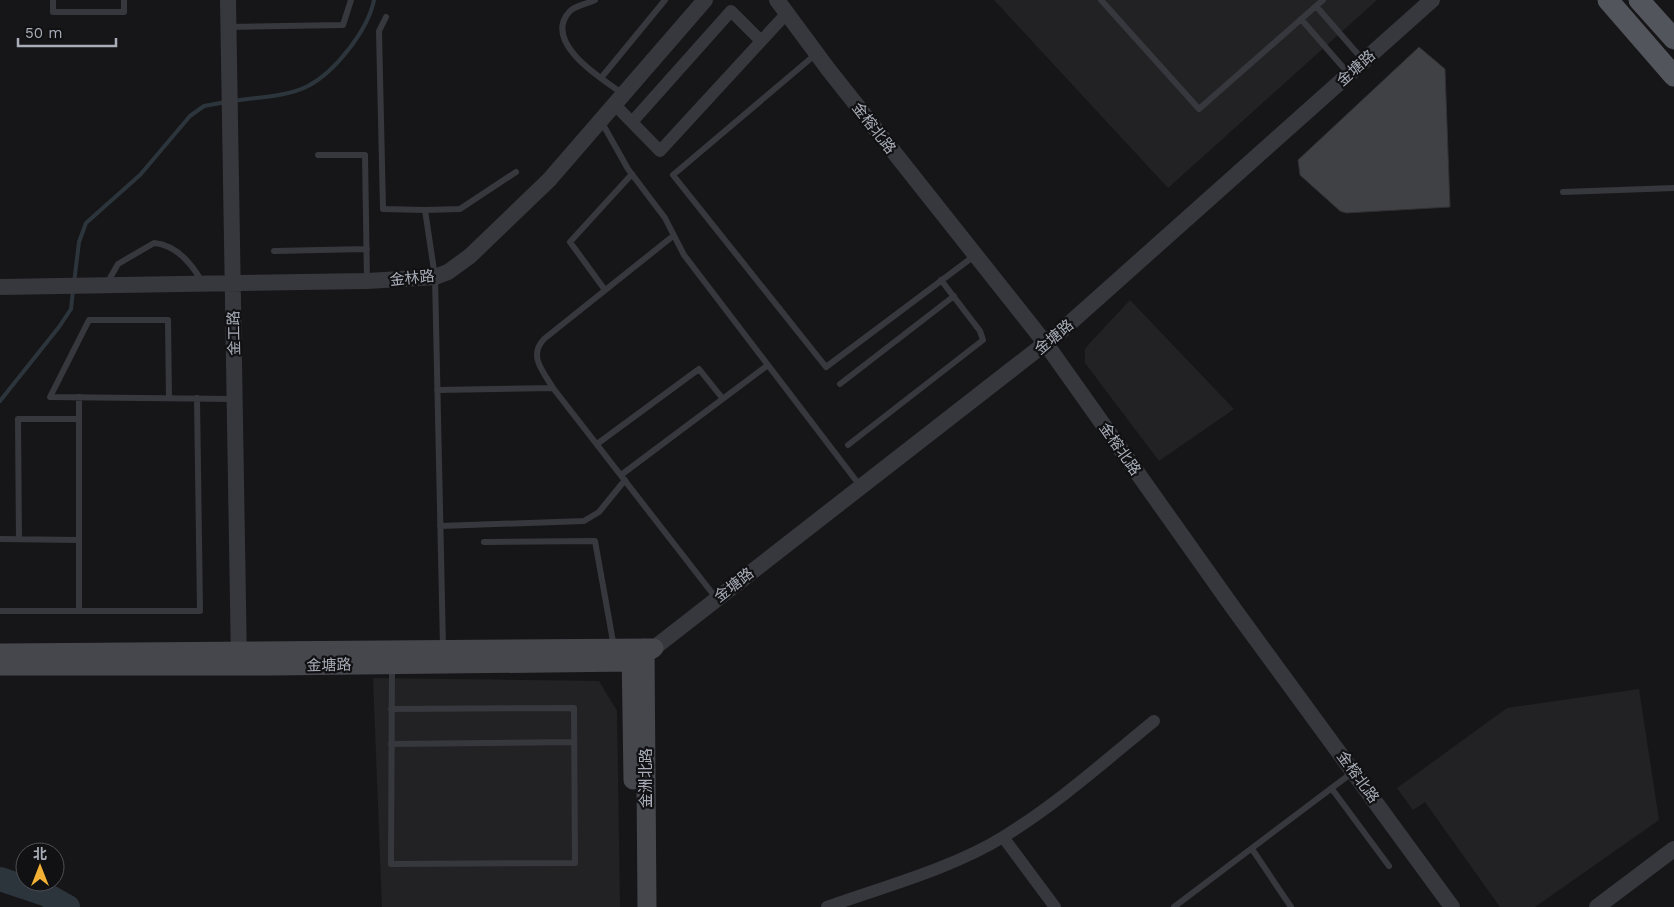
<svg xmlns="http://www.w3.org/2000/svg" width="1674" height="907" viewBox="0 0 1674 907" font-family="'Work Sans','Noto Sans SC',sans-serif">
	<rect width="100%" height="100%" fill="#161618"/>
	<!-- built -->
	<path fill="#222225" d="M 994,0 L 1377,0 L 1168,188 Z
		M 1130,300 L 1234,409 L 1159,461 L 1085,363 L 1085,349 L 1089,344 Z
		M 373,678 L 599,681 L 617,711 L 620,907 L 382,907 Z
		M 1639,689 L 1659,820 L 1535,907 L 1500,907 L 1425,802 L 1413,810 L 1397,788 L 1507,708 Z"/>
	<g fill="none" stroke-linecap="round" stroke-linejoin="round">
		<!-- stream -->
		<path stroke="#2c353c" stroke-width="4" d="M 233,101 C 257,97 287,97 308,86 C 335,72 368,30 374,0
			M 74,283 L 79,242 L 86,223 L 140,175 L 190,116 L 204,106 L 226,102
			M 0,401 L 59,327 L 71,309 L 73,290"/>
		<!-- river -->
		<path stroke="#2c353c" stroke-width="24" d="M 0,879 L 45,894 L 68,907"/>
	</g>
	<!-- building -->
	<path fill="#404145" stroke="#303034" d="M 1419,47 L 1445,69 L 1450,207 L 1346,213 L 1340,211 L 1300,175 L 1298,160 Z"/>
	<g fill="none" stroke-linecap="round" stroke-linejoin="round">
		<!-- service -->
		<path stroke="#37383d" stroke-width="6" d="M 53,0 L 53,12 L 124,12 L 124,0
			M 595,0 C 587,4 577,5 570,11 C 541,42 602,79 622,93
			M 1101,0 L 1199,109 L 1323,0
			M 1316,6 L 1363,60
			M 386,17 L 379,31 L 383,209 L 425,210 L 435,277 L 443,647
			M 1301,19 L 1348,73
			M 229,27 L 343,25 L 351,0
			M 816,54 L 673,175 L 826,367 L 974,256
			M 601,78 L 665,0
			M 601,121 L 628,169 L 665,218 L 684,255 L 861,487
			M 318,155 L 365,155 L 367,281
			M 1563,192 L 1674,188
			M 425,210 L 460,209 L 516,172
			M 673,236 L 544,339 C 528,356 543,371 553,388 L 716,598
			M 274,251 L 367,249
			M 106,285 L 118,264 L 154,243 C 176,245 192,264 202,282
			M 605,290 L 570,242 L 632,174
			M 840,384 L 954,296
			M 437,390 L 553,388
			M 79,397 L 79,611
			M 169,398 L 168,320 L 89,320 L 50,397 L 234,399
			M 597,444 L 699,369 L 723,399
			M 848,445 L 983,340 L 980,331 L 941,280
			M 621,475 L 768,365
			M 440,526 L 584,521 L 599,512 L 625,480
			M 0,539 L 79,540
			M 19,539 L 18,419 L 79,419
			M 484,542 L 595,541 L 614,647
			M 0,611 L 200,611 L 197,398
			M 391,709 L 574,708 L 575,863 L 391,864 L 392,667
			M 391,744 L 574,742
			M 1332,789 L 1389,866
			M 1252,849 L 1291,907
			M 1174,907 L 1353,772"/>
		<!-- minor -->
		<path stroke="#37383d" stroke-width="12" d="M 614,104 L 660,151 L 787,13
			M 632,122 L 731,11 L 761,41
			M 1003,837 L 1055,907
			M 827,907 C 883,887 953,868 1003,837 C 1057,804 1105,761 1154,721"/>
		<!-- tertiary -->
		<path stroke="#37383d" stroke-width="16" d="M 228,0 L 239,663
			M 777,0 L 828,69 L 1046,344 L 1234,609 L 1452,907
			M 0,287 L 367,281 L 435,277 L 448,272 L 470,256 L 549,180 L 705,0
			M 654,648 L 1061,331 L 1432,0
			M 1597,907 L 1674,849"/>
		<!-- secondary -->
		<path stroke="#45474d" stroke-width="19" d="M 645,648 L 647,907
			M 631,650 L 633,780
			M 0,653 L 652,648
			M 0,666 L 273,666 L 632,662 L 654,648"/>
		<!-- primary -->
		<path stroke="#53555c" stroke-width="21" d="M 1608,0 L 1674,76
			M 1639,0 L 1674,39"/>
	</g>
	<g text-anchor="middle" dominant-baseline="central" stroke-width="4.5" stroke-linejoin="round" paint-order="stroke">
		<!-- street labels -->
		<g font-size="15" fill="#a8adb8" stroke="#111113">
			<text transform="translate(1356 68) rotate(-42)">金塘路</text>
			<text transform="translate(874 128) rotate(52)">金榕北路</text>
			<text transform="translate(412 278) rotate(-6)">金林路</text>
			<text transform="translate(234 333) rotate(-91)">金工路</text>
			<text transform="translate(1054 337) rotate(-40)">金塘路</text>
			<text transform="translate(1120 449) rotate(55)">金榕北路</text>
			<text transform="translate(734 585) rotate(-38)">金塘路</text>
			<text transform="translate(329 665) rotate(-1)">金塘路</text>
			<text transform="translate(1358 777) rotate(54)">金榕北路</text>
			<text transform="translate(646 778) rotate(-90)">金洲北路</text>
		</g>
	</g>
	<!-- north arrow -->
	<g transform="translate(40 867)"><circle r="24" fill="#111113" stroke="#4d4f55"/>
	<path d="M0-4L9 19L0 12L-9 19Z" fill="#f2b134"/>
	<text y="-8" font-size="14" font-weight="bold" text-anchor="middle" fill="#a8adb8">北</text>
	</g>
	<!-- scale -->
	<path d="M18 38v8h98v-8" fill="none" stroke="#a8adb8" stroke-width="2.5"/>
	<text x="25" y="38" font-size="15" fill="#a8adb8" stroke="#111113" stroke-width="4" paint-order="stroke">50 m</text>
</svg>
